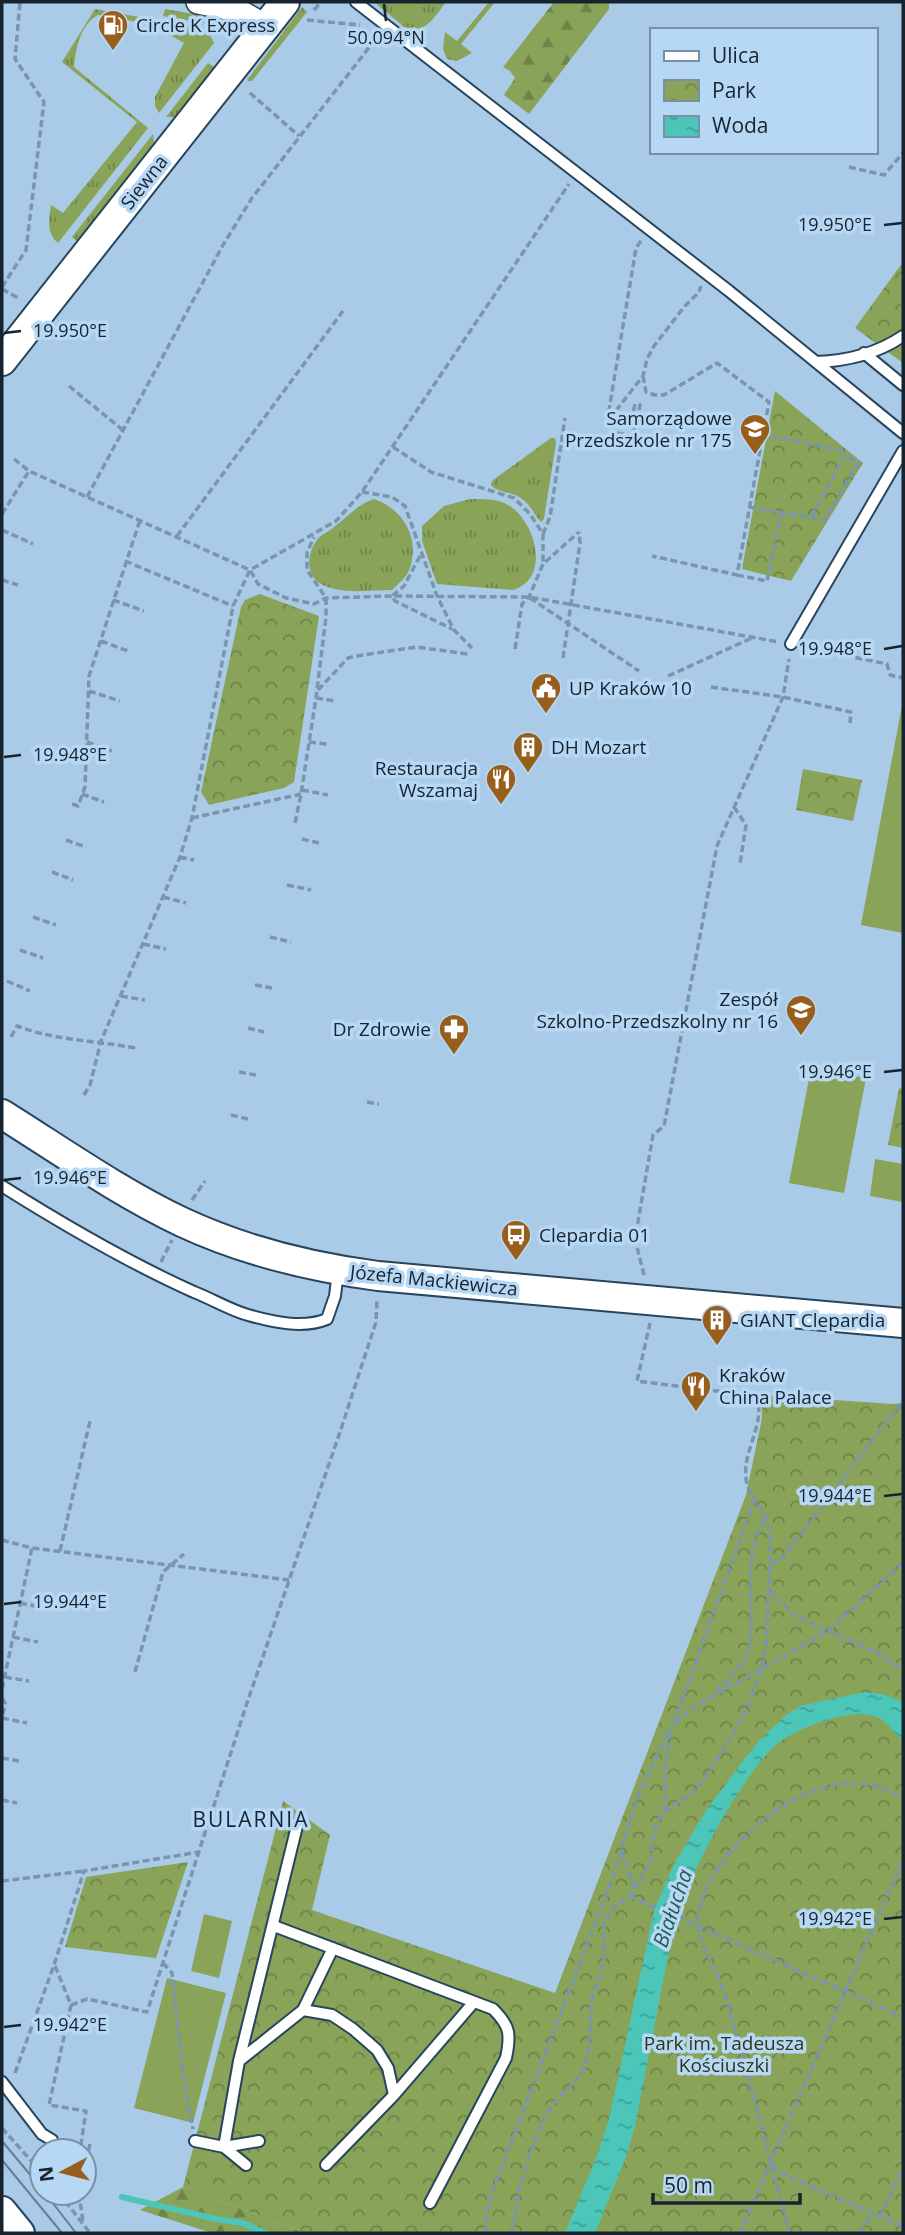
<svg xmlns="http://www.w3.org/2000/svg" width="905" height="2235" viewBox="0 0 905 2235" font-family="'Open Sans',sans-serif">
	<defs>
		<pattern id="grass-tufts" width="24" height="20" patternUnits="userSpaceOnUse" patternTransform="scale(1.75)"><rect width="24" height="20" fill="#89a358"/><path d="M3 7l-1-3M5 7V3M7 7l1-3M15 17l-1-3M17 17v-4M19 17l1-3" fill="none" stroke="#6f8449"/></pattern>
		<pattern id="forest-firs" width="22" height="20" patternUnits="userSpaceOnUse" patternTransform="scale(1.75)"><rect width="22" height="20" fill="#89a358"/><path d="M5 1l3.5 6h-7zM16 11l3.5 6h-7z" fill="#6f8449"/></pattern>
		<pattern id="park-crowns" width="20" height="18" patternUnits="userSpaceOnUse" patternTransform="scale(1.75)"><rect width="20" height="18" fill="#89a358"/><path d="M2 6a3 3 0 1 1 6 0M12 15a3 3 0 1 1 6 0" fill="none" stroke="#6f8449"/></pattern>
		<pattern id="water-ripples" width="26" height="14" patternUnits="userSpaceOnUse" patternTransform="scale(1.75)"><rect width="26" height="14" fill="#4cc6b8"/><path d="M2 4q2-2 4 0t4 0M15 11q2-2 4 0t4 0" fill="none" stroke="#3ea096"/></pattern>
	</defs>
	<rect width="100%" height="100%" fill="#aacbe8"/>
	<!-- grass -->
	<path fill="url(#grass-tufts)" d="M 374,2 L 446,2 C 436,15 427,32 408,30 Z
		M 489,2 L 495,2 L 461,44 L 472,53 L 457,61 L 447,59 L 443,49 L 445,32 L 457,41 Z
		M 302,7 L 307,12 L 252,81 L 249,81 L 247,80 Z
		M 95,9 L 199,28 L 210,35 L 214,43 L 159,113 L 155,106 L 155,97 L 184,43 L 150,24 L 98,15 C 80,25 76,48 74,67 L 148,128 L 58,243 C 46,233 49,220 51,205 L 63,213 L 137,122 L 62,62 Z
		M 165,9 L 205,16 L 204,23 L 163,16 Z
		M 208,63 L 214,67 L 176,117 L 166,117 Z
		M 153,134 L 154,143 L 77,241 L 72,237 Z
		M 551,438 L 555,438 L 556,443 L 544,519 L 541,522 C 534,515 531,505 522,499 C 513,491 499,494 491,485 L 493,480 Z
		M 374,499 C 403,509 420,537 410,568 C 407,577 398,584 392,590 C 371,590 340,595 321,584 C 305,575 307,553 317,540 C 321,534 329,532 334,527 C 349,516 356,505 374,499 Z
		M 470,499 C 482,499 497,498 508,505 C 535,520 552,578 513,590 L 437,584 L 422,541 L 422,526 L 444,506 Z"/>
	<!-- forest -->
	<path fill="url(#forest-firs)" d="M 554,2 L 609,2 L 609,9 L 529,114 L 504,95 L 515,78 L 510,71 L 503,67 Z
		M 183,2187 L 305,2233 L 212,2233 L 140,2210 Z"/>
	<!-- park -->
	<path fill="url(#park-crowns)" d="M 903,262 L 903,363 L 855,328 Z
		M 775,391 L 863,463 L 791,581 L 742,569 Z
		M 260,594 L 319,616 L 294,782 L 284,788 L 209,805 L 201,792 L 241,607 L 245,600 Z
		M 803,769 L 862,780 L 853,821 L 796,810 Z
		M 899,1088 L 903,1089 L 903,1148 L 888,1145 Z
		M 761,1395 L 893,1404 L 903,1403 L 903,2233 L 305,2233 L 183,2187 L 283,1801 L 330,1835 L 312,1910 L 555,1993 L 746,1495 L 762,1418 Z
		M 188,1862 L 156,1958 L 65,1947 L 86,1877 Z"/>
	<!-- pitch -->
	<path fill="#89a358" d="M 903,700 L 903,933 L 861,925 Z
		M 811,1068 L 866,1078 L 844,1193 L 789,1183 Z
		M 875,1159 L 903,1164 L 903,1202 L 870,1196 Z
		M 204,1914 L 232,1921 L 219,1978 L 191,1971 Z
		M 167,1978 L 226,1993 L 193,2123 L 134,2108 Z"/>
	<!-- water -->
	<path fill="url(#water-ripples)" d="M 864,1692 L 882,1694 L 903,1702 L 903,1742 C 896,1735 889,1724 881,1719 C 866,1711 849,1714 834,1718 C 813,1724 793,1731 776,1745 C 740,1778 690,1873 675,1920 L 635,2126 L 626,2157 L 595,2233 L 565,2233 L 597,2156 L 609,2119 L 654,1911 L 673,1866 L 705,1812 L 746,1757 L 759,1741 L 786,1715 L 801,1706 Z"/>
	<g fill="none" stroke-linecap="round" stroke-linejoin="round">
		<!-- stream -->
		<path stroke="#4cc6b8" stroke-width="6" d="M 122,2197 L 216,2219 L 243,2223 L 265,2233"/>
		<!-- service casing -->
		<g stroke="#28455d" stroke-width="14">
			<path id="service" d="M 356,2 L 729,291 L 903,433
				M 864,353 L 903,385
				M 816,362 C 847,361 878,353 903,336
				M 791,644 L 903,451
				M 2,1186 C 64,1225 127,1262 194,1292 C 212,1299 230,1310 248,1315 C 273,1322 303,1329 327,1319 L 335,1296 L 338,1271
				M 274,1926 L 493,2009 C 510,2026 511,2034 506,2058 L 430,2203
				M 303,2010 L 332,2015 L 353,2029 L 377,2050 L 388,2068 L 394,2095
				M 239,2061 L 303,2010 L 333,1948
				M 2,2082 L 42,2134 L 52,2140
				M 195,2141 L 224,2147 L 246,2165
				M 259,2141 L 224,2147 L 239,2061 L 298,1822
				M 326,2165 L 394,2095 L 474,2002"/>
		</g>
		<!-- minor casing -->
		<g stroke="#28455d" stroke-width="26">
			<path id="minor" d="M 198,2 L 237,10 L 267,27"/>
		</g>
		<!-- tertiary casing -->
		<g stroke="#28455d" stroke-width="32">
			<path id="tertiary" d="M 2,361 L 285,2
				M 2,1114 C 61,1151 119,1192 182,1222 C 244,1251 310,1267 378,1276 L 903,1323
				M 2,2211 L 20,2233"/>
		</g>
		<!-- path -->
		<path stroke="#7a95ac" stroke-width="3.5" stroke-dasharray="7 3.5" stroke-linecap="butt" d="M 314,10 L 321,2
			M 307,20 L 360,25
			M 250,93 L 299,136
			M 849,167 L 884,175 L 903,153
			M 641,241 L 636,248 L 607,422 L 643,376 L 647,359 L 654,346 L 684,307 L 699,292 L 701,286
			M 2,287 L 26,250 L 44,102 L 15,59 L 20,2
			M 2,289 L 20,299
			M 643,376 L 646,392 L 655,395 L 664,395 L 717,363 L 769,402 L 737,575 L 652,556
			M 69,386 L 124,431
			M 611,420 L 631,422 L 635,404 L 640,405 L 633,436
			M 617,433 L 637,437
			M 763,435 L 841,450 L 845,455
			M 393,447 L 431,472 L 514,498 L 530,514 L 543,534 L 543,564
			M 14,459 L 29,471 L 250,570 L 258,584 L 286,598 L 314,604 L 326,598 L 392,596 L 529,597 L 779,642
			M 362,492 L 392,497 L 405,506 L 437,596 L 454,630 L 472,648
			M 87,497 L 223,245 L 252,198 L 378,36
			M 749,507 L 825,520 L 858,463 L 845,455 L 810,519
			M 2,514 L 29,471
			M 2,530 L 33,544
			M 543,534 L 550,517 L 565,418
			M 177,536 L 343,311
			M 420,556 L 404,586 L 392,596 L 395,601 L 452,629
			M 125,561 L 233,606
			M 737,575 L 767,581 L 781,514
			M 2,580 L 18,585
			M 530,598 L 639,671
			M 113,600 L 144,611
			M 101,641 L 128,651
			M 804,647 L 887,664 L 890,675 L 903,678
			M 515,649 L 522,604 L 529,597 L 543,564 L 579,532
			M 563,658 L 580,543 L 579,532
			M 668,676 L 752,638
			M 711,687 L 783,697 L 851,712 L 850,723
			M 318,690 L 348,658 L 356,656 L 417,647 L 468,654
			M 89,691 L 120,701
			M 316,698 L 335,701
			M 87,742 L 112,751
			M 309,742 L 327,744
			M 302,790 L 328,795
			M 82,794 L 104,802
			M 72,804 L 78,806 L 85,787 L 89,676 L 140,520
			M 734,807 L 746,825 L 740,864
			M 192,818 L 301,794
			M 295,823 L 301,794 L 316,698 L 326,617 L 326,598 L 307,570 L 307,553 L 314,537
			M 302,839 L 319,843
			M 66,840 L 86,847
			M 180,857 L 194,860
			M 52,872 L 73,880
			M 287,885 L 311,890
			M 163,897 L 186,903
			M 33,917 L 56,925
			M 270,937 L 291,942
			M 143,944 L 166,949
			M 20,950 L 43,958
			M 7,981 L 30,991
			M 255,985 L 272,988
			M 121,996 L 145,1000
			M 248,1028 L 264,1032
			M 11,1037 L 17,1026 C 57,1041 94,1040 135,1048
			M 239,1072 L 256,1075
			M 84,1095 L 90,1085 L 101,1041 L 180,857 L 192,818 L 233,606 L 250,570 L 336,521 L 362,492 L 569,184
			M 367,1102 L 379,1104
			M 231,1115 L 248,1119
			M 192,1200 L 205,1181
			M 161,1262 L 172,1240
			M 644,1275 L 635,1239 L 653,1135 L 664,1126 L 717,846 L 783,697 L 789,659
			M 2,1540 L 32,1548 L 289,1580
			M 60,1551 L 90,1421
			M 771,1564 L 783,1557 L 903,1401
			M 769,1590 L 795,1616 L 876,1652 L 903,1670
			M 20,1603 L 45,1608
			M 13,1637 L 38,1642
			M 135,1672 L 163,1572 L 184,1554
			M 5,1677 L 29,1681
			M 2,1689 L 32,1548
			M 716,1692 C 727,1680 741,1669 747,1654 C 752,1640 751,1625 751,1611 C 750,1576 748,1546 766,1515
			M 2,1698 L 5,1703 L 2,1719
			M 2,1718 L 27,1723
			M 674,1723 L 755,1498
			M 2,1758 L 19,1761
			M 2,1800 L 17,1803
			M 665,1812 L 665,1769 L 670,1734
			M 622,1852 L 635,1890
			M 2,1881 L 84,1871
			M 630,1896 L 903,2017
			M 163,1963 L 172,1973 L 184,2082 L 193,2129
			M 55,1966 L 71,2005 L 49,2105 L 86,2111 L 81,2144
			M 71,2005 L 87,1999 L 147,2012 L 247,1703 L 341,1429 L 376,1322 L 377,1300
			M 15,2073 L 54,1965 L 84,1871 L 199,1852
			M 2,2128 L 42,2173
			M 772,2166 L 791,2178 L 903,2226
			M 84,2171 L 90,2144
			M 40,2181 L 42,2179
			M 59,2193 L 90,2233
			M 79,2193 L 83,2222
			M 880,2216 L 903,2168
			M 486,2233 L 487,2210 L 491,2195 L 613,1877 L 638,1797 L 666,1736 L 678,1720 L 692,1708 L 828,1631 L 903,1562
			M 511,2233 C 517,2218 516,2202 520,2187 C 526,2164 535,2138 545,2117 C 555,2096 579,2084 586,2062 C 592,2041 589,2020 592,1999 C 595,1985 602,1972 604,1958 C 606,1944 600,1931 607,1917 C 614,1903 629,1900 636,1887 C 641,1878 648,1869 651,1859 C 654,1844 651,1831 660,1818 C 670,1803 689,1799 700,1784 C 726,1750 755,1700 764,1657 C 768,1638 767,1619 768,1599 C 770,1577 772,1553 769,1531 C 767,1510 748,1498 746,1478 C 742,1451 767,1422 756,1396 L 637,1381 L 650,1323
			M 740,2233 L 903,1859
			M 790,2233 C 767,2153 749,2071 724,1992 C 717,1970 695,1939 698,1917 C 703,1872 751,1825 788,1803 C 826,1782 865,1774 903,1798
			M 861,2233 L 871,2212"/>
		<!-- service -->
		<use href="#service" stroke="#fff" stroke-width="10"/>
		<!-- minor -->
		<use href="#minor" stroke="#fff" stroke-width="23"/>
		<!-- tertiary -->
		<use href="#tertiary" stroke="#fff" stroke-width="28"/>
		<!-- tram -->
		<path stroke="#677f94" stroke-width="2" d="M 2,2141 L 42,2189
			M 2,2160 L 62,2233
			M 45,2193 L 76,2233"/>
	</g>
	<!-- ticks -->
	<path fill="none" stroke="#17232e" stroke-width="2.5" d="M 384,4 L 386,21M 884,225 L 902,223M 4,333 L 21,331M 884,649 L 902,646M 4,757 L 21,755M 884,1072 L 902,1070M 4,1180 L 21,1178M 884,1496 L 902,1494M 4,1604 L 21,1602M 884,1919 L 902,1917M 4,2027 L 21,2025"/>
	<!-- icons -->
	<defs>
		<g id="fuel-pin" transform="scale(1.575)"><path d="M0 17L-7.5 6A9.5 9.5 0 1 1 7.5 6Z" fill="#985f1c" stroke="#b7d8f5"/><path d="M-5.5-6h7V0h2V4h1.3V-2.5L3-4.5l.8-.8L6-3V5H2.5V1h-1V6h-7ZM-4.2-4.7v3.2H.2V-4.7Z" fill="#fff"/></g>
		<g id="school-pin" transform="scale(1.575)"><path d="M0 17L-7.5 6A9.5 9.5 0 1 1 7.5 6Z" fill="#985f1c" stroke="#b7d8f5"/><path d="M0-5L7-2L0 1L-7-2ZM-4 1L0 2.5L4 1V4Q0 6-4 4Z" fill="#fff"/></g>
		<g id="civic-pin" transform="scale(1.575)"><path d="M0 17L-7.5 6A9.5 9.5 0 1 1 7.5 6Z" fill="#985f1c" stroke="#b7d8f5"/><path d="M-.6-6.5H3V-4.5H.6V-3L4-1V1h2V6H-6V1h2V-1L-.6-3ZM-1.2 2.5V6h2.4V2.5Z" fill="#fff"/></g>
		<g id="building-pin" transform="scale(1.575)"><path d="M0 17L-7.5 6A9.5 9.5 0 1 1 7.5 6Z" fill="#985f1c" stroke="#b7d8f5"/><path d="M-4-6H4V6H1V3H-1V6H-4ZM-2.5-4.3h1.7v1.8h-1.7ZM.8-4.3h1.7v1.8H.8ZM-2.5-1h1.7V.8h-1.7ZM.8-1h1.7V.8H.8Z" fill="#fff"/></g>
		<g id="restaurant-pin" transform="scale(1.575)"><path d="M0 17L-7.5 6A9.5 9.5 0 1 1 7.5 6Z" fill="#985f1c" stroke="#b7d8f5"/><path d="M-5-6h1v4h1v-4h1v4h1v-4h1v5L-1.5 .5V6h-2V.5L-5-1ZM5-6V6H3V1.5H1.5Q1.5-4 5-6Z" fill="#fff"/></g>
		<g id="pharmacy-pin" transform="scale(1.575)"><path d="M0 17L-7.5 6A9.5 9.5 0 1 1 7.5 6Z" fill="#985f1c" stroke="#b7d8f5"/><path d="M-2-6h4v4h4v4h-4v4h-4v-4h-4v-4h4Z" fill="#fff"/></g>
		<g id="bus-pin" transform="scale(1.575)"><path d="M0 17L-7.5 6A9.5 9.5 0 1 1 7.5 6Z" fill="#985f1c" stroke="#b7d8f5"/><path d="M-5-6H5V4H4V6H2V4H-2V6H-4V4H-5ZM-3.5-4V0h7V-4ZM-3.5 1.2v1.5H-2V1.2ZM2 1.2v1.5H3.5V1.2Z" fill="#fff"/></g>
	</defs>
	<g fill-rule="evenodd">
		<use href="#fuel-pin" x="113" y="25"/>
		<use href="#school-pin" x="755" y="429"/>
		<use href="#civic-pin" x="546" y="688"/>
		<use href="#building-pin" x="528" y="747"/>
		<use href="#restaurant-pin" x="501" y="779"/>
		<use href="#school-pin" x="801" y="1010"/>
		<use href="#pharmacy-pin" x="454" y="1029"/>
		<use href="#bus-pin" x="516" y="1235"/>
		<use href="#building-pin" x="717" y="1320"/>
		<use href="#restaurant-pin" x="696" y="1386"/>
	</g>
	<g text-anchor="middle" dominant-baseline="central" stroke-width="7" stroke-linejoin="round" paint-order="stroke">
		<!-- poi labels -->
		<g font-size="19" fill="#17232e" stroke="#b7d8f5" text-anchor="start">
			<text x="136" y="25">Circle K Express</text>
			<text x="732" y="418" text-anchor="end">Samorządowe<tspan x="732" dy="22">Przedszkole nr 175</tspan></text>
			<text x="569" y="688">UP Kraków 10</text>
			<text x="551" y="747">DH Mozart</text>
			<text x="478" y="768" text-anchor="end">Restauracja<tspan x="478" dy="22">Wszamaj</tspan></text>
			<text x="778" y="999" text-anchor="end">Zespół<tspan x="778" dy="22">Szkolno-Przedszkolny nr 16</tspan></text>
			<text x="431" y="1029" text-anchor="end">Dr Zdrowie</text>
			<text x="539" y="1235">Clepardia 01</text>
			<text x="740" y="1320">GIANT Clepardia</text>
			<text x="719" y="1375">Kraków<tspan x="719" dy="22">China Palace</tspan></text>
		</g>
		<!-- street labels -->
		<g font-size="19" fill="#17232e" stroke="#b7d8f5">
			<text transform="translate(144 182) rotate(-52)">Siewna</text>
			<text transform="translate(434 1280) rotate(6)">Józefa Mackiewicza</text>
		</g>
		<!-- park labels -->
		<g font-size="19" fill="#2c3715" stroke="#b7d8f5">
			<text x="724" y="2043">Park im. Tadeusza<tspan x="724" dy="22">Kościuszki</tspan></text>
		</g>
		<!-- neighbourhood labels -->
		<g font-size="21" letter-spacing="2" fill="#17232e" stroke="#b7d8f5">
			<text x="251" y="1819">BULARNIA</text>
		</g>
		<!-- water labels -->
		<g font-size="21" font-style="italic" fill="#285b54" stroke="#b7d8f5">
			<text transform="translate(672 1908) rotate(-71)">Białucha</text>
		</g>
	</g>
	<g font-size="18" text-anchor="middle" fill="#17232e" stroke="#b7d8f5" stroke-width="7" stroke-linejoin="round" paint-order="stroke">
		<text x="386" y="44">50.094°N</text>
		<text x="835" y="231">19.950°E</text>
		<text x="70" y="337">19.950°E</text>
		<text x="835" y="655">19.948°E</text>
		<text x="70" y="761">19.948°E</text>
		<text x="835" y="1078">19.946°E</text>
		<text x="70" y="1184">19.946°E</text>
		<text x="835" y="1502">19.944°E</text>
		<text x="70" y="1608">19.944°E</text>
		<text x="835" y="1925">19.942°E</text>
		<text x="70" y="2031">19.942°E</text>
	</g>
	<!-- border -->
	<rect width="905" height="2235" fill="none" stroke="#17232e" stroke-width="7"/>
	<!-- legend -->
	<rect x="650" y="28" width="228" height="126" fill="#b7d8f5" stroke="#7790a5" stroke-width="2"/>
	<rect x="664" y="51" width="35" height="10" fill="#ffffff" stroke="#7790a5" stroke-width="2"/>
	<text x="712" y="63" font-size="21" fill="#17232e">Ulica</text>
	<rect x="664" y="80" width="35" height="21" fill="url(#park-crowns)" stroke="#7790a5" stroke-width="2"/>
	<text x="712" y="98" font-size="21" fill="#17232e">Park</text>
	<rect x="664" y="116" width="35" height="21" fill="url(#water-ripples)" stroke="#7790a5" stroke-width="2"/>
	<text x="712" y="133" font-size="21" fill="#17232e">Woda</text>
	<!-- north arrow -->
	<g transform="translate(63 2172) rotate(263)"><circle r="33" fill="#b7d8f5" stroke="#7790a5" stroke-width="2"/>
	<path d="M0-5L12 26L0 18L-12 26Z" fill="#985f1c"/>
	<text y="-10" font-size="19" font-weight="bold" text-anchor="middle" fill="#17232e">N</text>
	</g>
	<!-- scale -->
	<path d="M653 2193v10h147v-10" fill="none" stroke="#17232e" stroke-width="3.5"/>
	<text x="664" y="2193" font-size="21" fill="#17232e" stroke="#b7d8f5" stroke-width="5" paint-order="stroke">50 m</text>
</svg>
